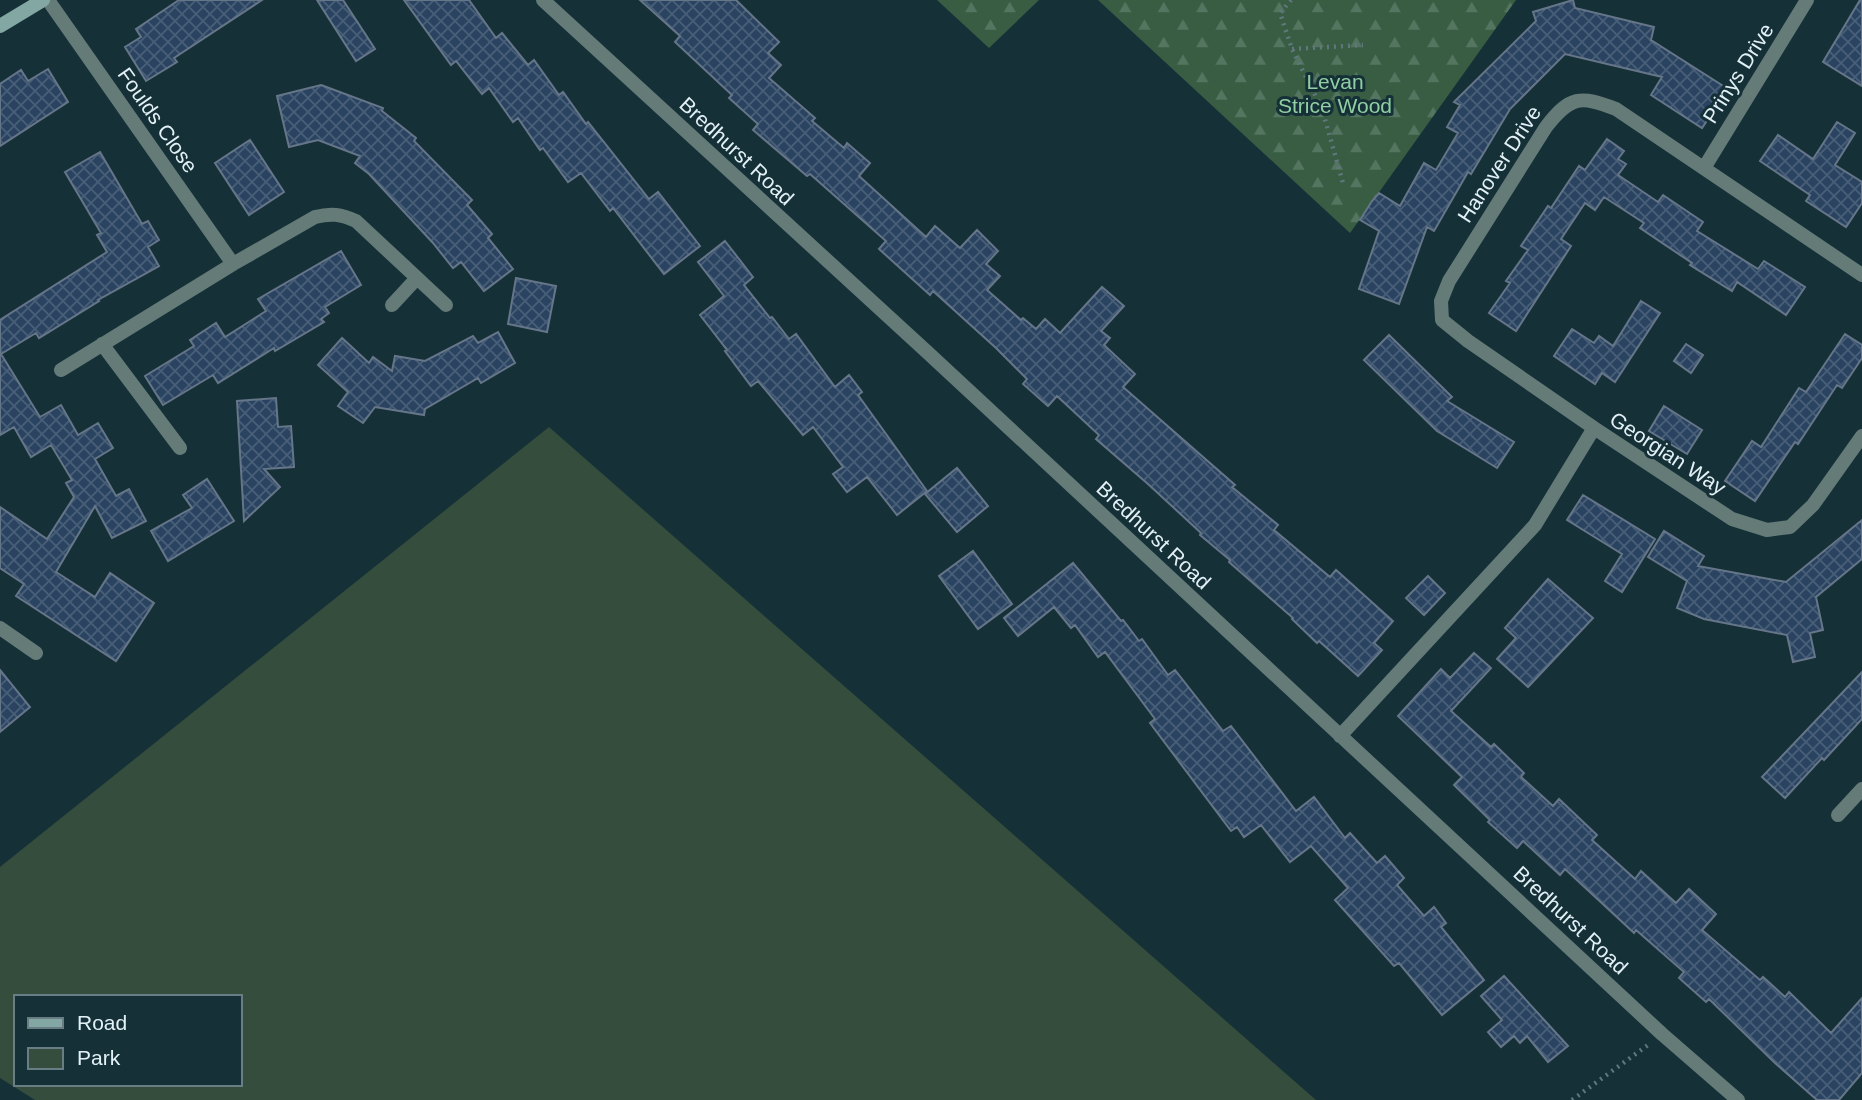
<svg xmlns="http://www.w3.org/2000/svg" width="1862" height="1100" viewBox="0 0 1862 1100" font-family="Helvetica,sans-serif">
	<defs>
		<pattern id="forest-firs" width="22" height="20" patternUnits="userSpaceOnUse" patternTransform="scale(1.75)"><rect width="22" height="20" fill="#385d43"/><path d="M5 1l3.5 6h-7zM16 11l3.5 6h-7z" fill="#54755f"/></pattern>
		<pattern id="building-cross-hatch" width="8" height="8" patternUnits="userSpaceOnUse" patternTransform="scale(1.75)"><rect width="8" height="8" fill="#2a4361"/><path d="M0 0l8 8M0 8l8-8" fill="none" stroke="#495f78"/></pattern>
	</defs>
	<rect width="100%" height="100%" fill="#163038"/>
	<!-- green -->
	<path fill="#354d3c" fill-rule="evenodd" d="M 549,427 L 1316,1100 L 35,1100 L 0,1078 L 0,867 ZM 16,997 L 240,997 L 240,1084 L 16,1084 Z"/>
	<!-- forest -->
	<path fill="url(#forest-firs)" d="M 937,0 L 1039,0 L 989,48 Z
		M 1098,0 L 1516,0 L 1350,233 Z"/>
	<!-- building -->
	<path fill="url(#building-cross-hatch)" stroke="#667689" stroke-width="2" d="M 179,0 L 262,0 L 174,58 L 177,62 L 146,81 L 125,47 L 141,37 L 136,29 Z
		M 317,0 L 343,0 L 375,49 L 356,61 Z
		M 404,0 L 469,0 L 496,38 L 502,33 L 528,65 L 534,60 L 559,95 L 563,92 L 586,124 L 588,122 L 649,199 L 658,192 L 700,246 L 664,274 L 613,208 L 610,211 L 581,173 L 568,182 L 543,148 L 540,150 L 518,118 L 513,122 L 489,88 L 482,94 L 456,61 L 451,65 Z
		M 640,0 L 736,0 L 779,42 L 768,53 L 781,65 L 769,78 L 815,118 L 812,121 L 844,148 L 847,143 L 870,163 L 859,176 L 926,237 L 935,226 L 960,248 L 977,230 L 998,251 L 986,264 L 1000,276 L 987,290 L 1021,320 L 1023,318 L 1036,329 L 1045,319 L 1060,333 L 1102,287 L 1124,306 L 1101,331 L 1110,338 L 1104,345 L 1135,374 L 1123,387 L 1235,485 L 1232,487 L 1278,525 L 1274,530 L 1330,577 L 1336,570 L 1393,621 L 1374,643 L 1382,650 L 1358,676 L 1319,641 L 1317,643 L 1292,619 L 1293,618 L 1229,562 L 1230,560 L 1200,535 L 1201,533 L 1148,484 L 1096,439 L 1099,435 L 1057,396 L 1048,406 L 1023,384 L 1027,379 L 996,348 L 933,291 L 930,295 L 879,249 L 886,241 L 810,174 L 807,176 L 753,130 L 758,124 L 729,98 L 732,95 L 675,42 L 680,36 Z
		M 1573,0 L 1575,8 L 1654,27 L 1651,40 L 1728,89 L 1702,128 L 1651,95 L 1662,77 L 1565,54 L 1510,109 L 1471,174 L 1468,172 L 1434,231 L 1427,227 L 1399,304 L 1359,289 L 1379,231 L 1360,220 L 1372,201 L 1379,193 L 1400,206 L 1424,163 L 1436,170 L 1458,133 L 1447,127 L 1460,105 L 1454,102 L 1536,21 L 1533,12 Z
		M 1860,0 L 1862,0 L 1862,86 L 1823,62 Z
		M 48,69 L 68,102 L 0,146 L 0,84 L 21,70 L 28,81 Z
		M 321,85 L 383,108 L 382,111 L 416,138 L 414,141 L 472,200 L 467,205 L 492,234 L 488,238 L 513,269 L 484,291 L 461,262 L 453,268 L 433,243 L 369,174 L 355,163 L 360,156 L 318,140 L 289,147 L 277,96 Z
		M 1837,122 L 1855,133 L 1835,165 L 1862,182 L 1862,203 L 1846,227 L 1806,201 L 1810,195 L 1760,161 L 1778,135 L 1813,159 Z
		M 1607,139 L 1624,151 L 1618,159 L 1626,164 L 1618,175 L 1658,202 L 1663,195 L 1703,222 L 1697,231 L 1758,269 L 1764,261 L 1805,287 L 1786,315 L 1737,282 L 1732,291 L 1690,265 L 1692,263 L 1640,228 L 1644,223 L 1604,197 L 1595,210 L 1585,203 L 1561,239 L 1571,246 L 1516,331 L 1489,313 L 1510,283 L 1506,281 L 1528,250 L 1521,246 L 1548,206 L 1551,208 L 1579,166 L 1585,170 Z
		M 250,140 L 284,192 L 249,215 L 215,163 Z
		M 100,152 L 142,224 L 148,221 L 159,240 L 148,247 L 159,266 L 98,300 L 99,301 L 39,338 L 36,333 L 1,354 L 40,417 L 61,405 L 78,435 L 98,423 L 113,448 L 95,459 L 116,496 L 129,489 L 146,521 L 112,538 L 95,506 L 56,572 L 95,597 L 110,573 L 154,603 L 116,661 L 16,596 L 24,584 L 0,568 L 0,507 L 47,539 L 74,497 L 66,483 L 72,480 L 51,445 L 31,457 L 14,427 L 0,435 L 0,320 L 107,252 L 97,235 L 101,233 L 65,172 Z
		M 725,241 L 753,277 L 744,285 L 770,318 L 772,317 L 789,339 L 796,334 L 835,387 L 849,375 L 862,392 L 858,395 L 927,491 L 897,515 L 867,477 L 847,492 L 833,474 L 843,467 L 813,427 L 803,435 L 758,381 L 751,386 L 725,351 L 727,350 L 700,315 L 724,296 L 698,262 Z
		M 341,251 L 361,285 L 325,307 L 329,313 L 321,319 L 324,322 L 275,351 L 274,348 L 218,383 L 213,375 L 163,405 L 145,376 L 194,346 L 190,340 L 216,323 L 225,337 L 266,311 L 258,299 Z
		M 516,278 L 556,286 L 547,332 L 508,324 Z
		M 1641,301 L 1660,313 L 1615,382 L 1602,373 L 1595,384 L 1554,356 L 1572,329 L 1594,343 L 1599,336 L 1613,346 Z
		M 498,332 L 515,363 L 481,383 L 478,378 L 425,409 L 424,415 L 375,407 L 363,423 L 338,406 L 348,392 L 318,365 L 342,338 L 369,363 L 373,357 L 392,371 L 395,356 L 425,361 L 473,336 L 478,343 Z
		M 1845,334 L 1862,345 L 1862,358 L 1842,388 L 1837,385 L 1798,444 L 1795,442 L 1755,501 L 1725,481 L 1752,441 L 1761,447 L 1799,388 L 1806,392 Z
		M 1389,335 L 1452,397 L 1447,401 L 1514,442 L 1497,468 L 1437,431 L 1364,360 Z
		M 1686,344 L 1703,355 L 1691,373 L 1674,361 Z
		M 276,398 L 278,427 L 291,426 L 294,467 L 264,469 L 280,487 L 244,521 L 237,401 Z
		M 1664,406 L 1702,430 L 1687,454 L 1649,431 Z
		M 957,468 L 988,506 L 957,532 L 925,494 Z
		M 207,479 L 234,521 L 168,561 L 151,531 L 192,508 L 183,495 Z
		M 1583,495 L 1655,539 L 1622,592 L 1605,581 L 1622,554 L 1567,520 Z
		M 1862,520 L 1862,559 L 1816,597 L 1823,630 L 1810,633 L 1815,657 L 1793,662 L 1787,635 L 1704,619 L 1677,608 L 1687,581 L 1648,557 L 1664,531 L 1704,556 L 1698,566 L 1786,582 Z
		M 973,551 L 1012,604 L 978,629 L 939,576 Z
		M 1073,563 L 1121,621 L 1123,620 L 1139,641 L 1142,639 L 1168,675 L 1175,670 L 1223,731 L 1231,726 L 1296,811 L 1314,797 L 1345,838 L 1350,833 L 1377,863 L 1385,856 L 1404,878 L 1397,885 L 1424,916 L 1434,907 L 1446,923 L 1441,927 L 1484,980 L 1442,1015 L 1399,963 L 1394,966 L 1335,900 L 1348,888 L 1311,846 L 1290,862 L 1261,825 L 1244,837 L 1237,827 L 1231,831 L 1150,723 L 1155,719 L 1105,652 L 1098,657 L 1075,625 L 1071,628 L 1054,607 L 1018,636 L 1004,618 Z
		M 1428,576 L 1445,593 L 1424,615 L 1406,598 Z
		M 1548,579 L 1593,618 L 1528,687 L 1497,659 L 1516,638 L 1505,628 Z
		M 1474,653 L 1491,668 L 1451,711 L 1491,747 L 1494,744 L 1524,773 L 1521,777 L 1553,806 L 1559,799 L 1597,835 L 1592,840 L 1635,879 L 1641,871 L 1676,903 L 1689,889 L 1716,914 L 1702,930 L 1760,980 L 1763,977 L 1785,997 L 1789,992 L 1831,1033 L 1862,998 L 1862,1073 L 1839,1100 L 1817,1100 L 1775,1063 L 1709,999 L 1706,1002 L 1679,978 L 1684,972 L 1636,930 L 1634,933 L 1565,869 L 1560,875 L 1523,841 L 1517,848 L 1488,822 L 1490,820 L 1454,785 L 1462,777 L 1398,716 L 1441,669 L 1450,678 Z
		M 0,670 L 30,707 L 0,732 Z
		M 1862,672 L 1862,719 L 1824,760 L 1822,758 L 1785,798 L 1762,777 Z
		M 1504,976 L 1568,1046 L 1548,1062 L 1527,1036 L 1520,1043 L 1514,1036 L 1501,1047 L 1488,1032 L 1502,1020 L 1481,996 Z"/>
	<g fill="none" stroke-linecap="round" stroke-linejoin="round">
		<!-- path -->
		<path stroke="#61777e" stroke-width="4.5" stroke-dasharray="2 5" stroke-linecap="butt" d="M 1291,0 L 1280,13 L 1292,49 L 1322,109 L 1343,183
			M 1292,49 L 1363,45
			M 1572,1100 L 1648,1045"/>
		<!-- street -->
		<path stroke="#647b78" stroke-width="14" d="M 48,0 L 233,264
			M 543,0 L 926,351 L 1662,1034 L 1738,1100
			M 1704,168 L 1807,0
			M 392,305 L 417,278
			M 102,344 L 180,448
			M 61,370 L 233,264 L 315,217 C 331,213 341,214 356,221 L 446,305
			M 1594,428 L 1468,341 L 1442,320 L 1441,301 L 1449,281 L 1546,127 C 1570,96 1580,95 1616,109 L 1862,275
			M 0,628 L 36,653
			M 1340,736 L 1535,525 L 1594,428 L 1732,519 L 1767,530 L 1790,527 L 1813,505 L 1862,436
			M 1838,815 L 1862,789"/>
		<!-- secondary -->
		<path stroke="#83a8a3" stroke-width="14" d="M 0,26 L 43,0"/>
	</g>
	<g text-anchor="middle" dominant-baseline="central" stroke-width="6" stroke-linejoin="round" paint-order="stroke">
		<!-- street labels -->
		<g font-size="21" fill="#e2f1f6" stroke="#163038">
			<text transform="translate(1738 73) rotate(-58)">Prinys Drive</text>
			<text transform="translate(158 120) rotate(55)">Foulds Close</text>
			<text transform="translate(737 151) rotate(43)">Bredhurst Road</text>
			<text transform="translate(1499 164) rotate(-57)">Hanover Drive</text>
			<text transform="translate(1668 453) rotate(33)">Georgian Way</text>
			<text transform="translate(1154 535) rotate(43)">Bredhurst Road</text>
			<text transform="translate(1571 920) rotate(43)">Bredhurst Road</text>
		</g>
		<!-- park labels -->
		<g font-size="21" fill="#91cfa2" stroke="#163038">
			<text x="1335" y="81">Levan<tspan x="1335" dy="24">Strice Wood</tspan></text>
		</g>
	</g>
	<!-- legend -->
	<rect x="14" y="995" width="228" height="91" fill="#163038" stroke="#687d84" stroke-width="2"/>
	<rect x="28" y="1018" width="35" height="10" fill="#83a8a3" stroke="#687d84" stroke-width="2"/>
	<text x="77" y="1030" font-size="21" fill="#e2f1f6">Road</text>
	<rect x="28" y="1048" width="35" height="21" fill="#354d3c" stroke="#687d84" stroke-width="2"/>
	<text x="77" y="1065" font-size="21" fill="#e2f1f6">Park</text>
</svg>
